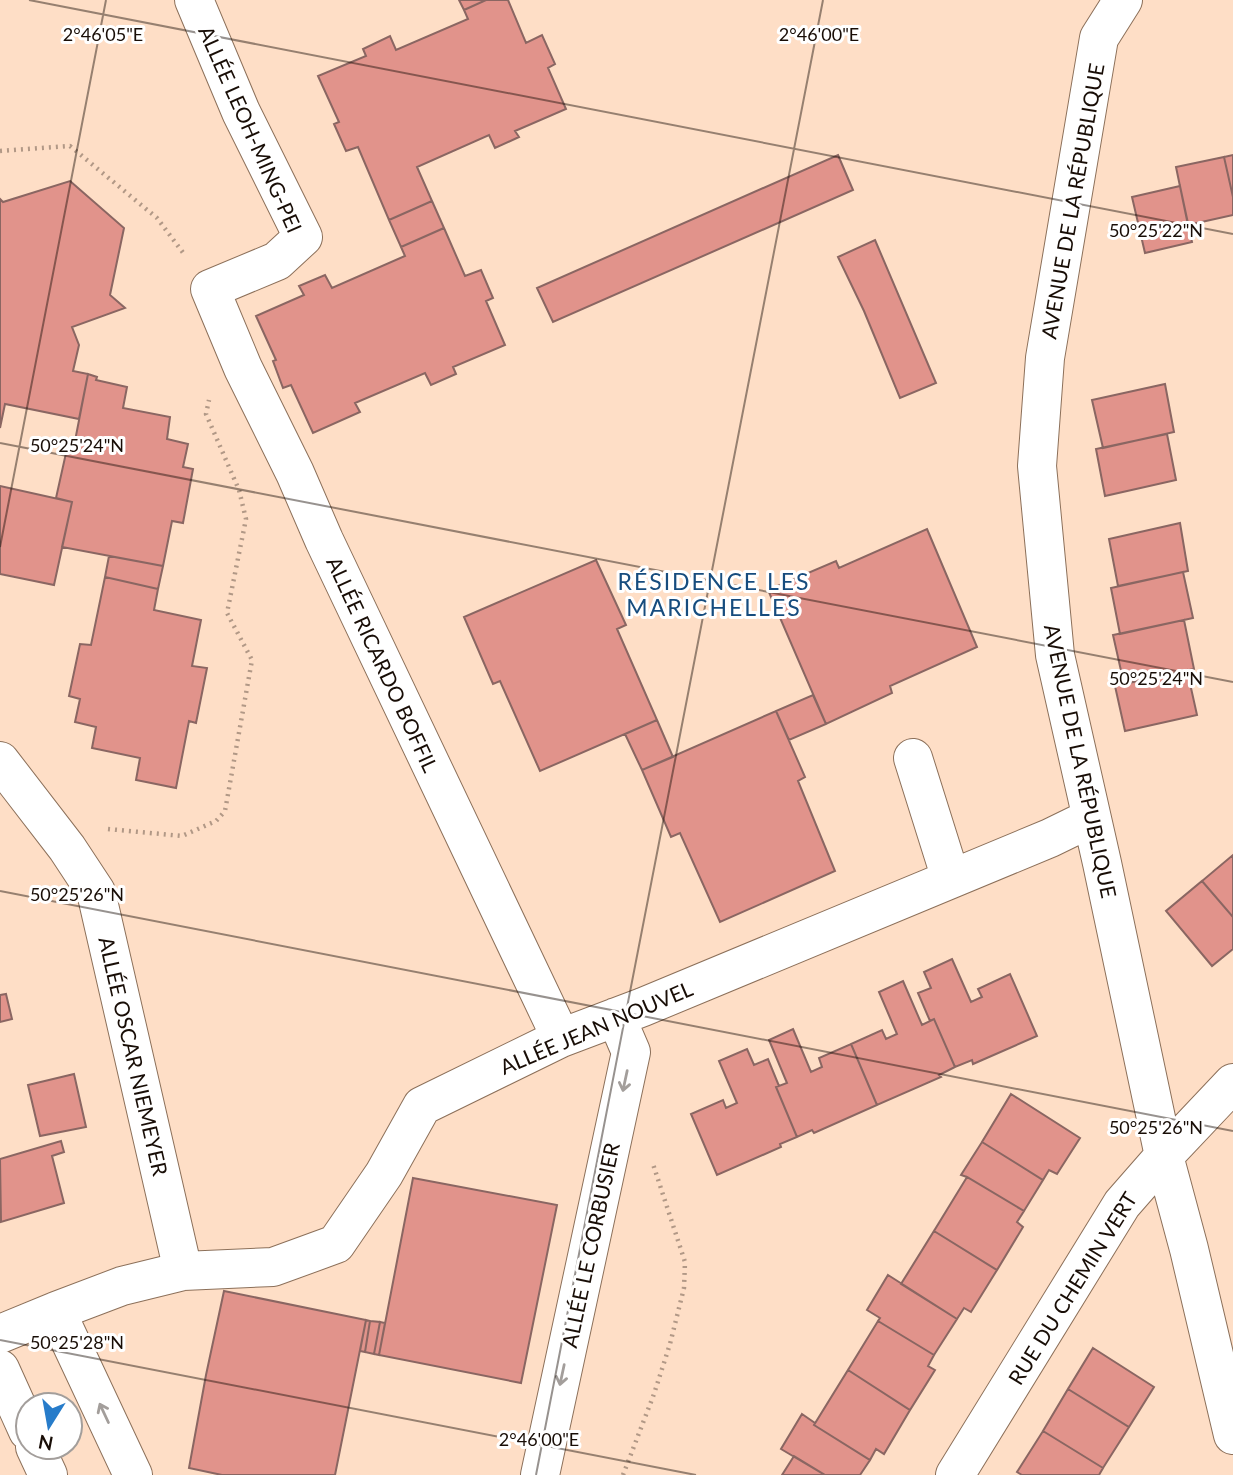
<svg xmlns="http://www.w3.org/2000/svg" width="1233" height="1475" viewBox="0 0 1233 1475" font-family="Lato,sans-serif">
	<rect width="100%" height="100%" fill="#fedec6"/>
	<!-- building -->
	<path fill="#e1938b" stroke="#8a6662" stroke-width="2" d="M 459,0 L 486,0 L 464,10 Z
		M 486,0 L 508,0 L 526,43 L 542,35 L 555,64 L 548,68 L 566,109 L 515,131 L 519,137 L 495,148 L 489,135 L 417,167 L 432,201 L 389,220 L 358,147 L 346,151 L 334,124 L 339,122 L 318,76 L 366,56 L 363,49 L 390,36 L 396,50 L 468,19 L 464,10 Z
		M 838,155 L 853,190 L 553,322 L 537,288 Z
		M 1233,155 L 1233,197 L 1224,157 Z
		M 1224,157 L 1233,197 L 1233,215 L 1188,225 L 1176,167 Z
		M 70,181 L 124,228 L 110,295 L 125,308 L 72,327 L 79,345 L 73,371 L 88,374 L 79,419 L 5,404 L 0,428 L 0,199 L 3,202 Z
		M 1180,186 L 1192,242 L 1145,253 L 1132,197 Z
		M 432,201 L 444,228 L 401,247 L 389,220 Z
		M 444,228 L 465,276 L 481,270 L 493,298 L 486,301 L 505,345 L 453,367 L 456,374 L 431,385 L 425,373 L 355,403 L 360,412 L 313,433 L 291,385 L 283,388 L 273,361 L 276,360 L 256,316 L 304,295 L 299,286 L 325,275 L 332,288 L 405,256 L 401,247 Z
		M 875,240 L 936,383 L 900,398 L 864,311 L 838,257 Z
		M 88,374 L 97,377 L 96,380 L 127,387 L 123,408 L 170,417 L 167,439 L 188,444 L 183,467 L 193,469 L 183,523 L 172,521 L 163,566 L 62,547 L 72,502 L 56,498 L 68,444 L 74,446 Z
		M 1165,384 L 1174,432 L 1103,448 L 1092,400 Z
		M 1167,434 L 1176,480 L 1105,496 L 1096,449 Z
		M 0,486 L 72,502 L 54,585 L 0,574 Z
		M 1180,523 L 1188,571 L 1118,586 L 1109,539 Z
		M 927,529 L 977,647 L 890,686 L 892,693 L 826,724 L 768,590 L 836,561 L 839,568 Z
		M 109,556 L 163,566 L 158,589 L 105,577 Z
		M 596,560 L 626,625 L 617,629 L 657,720 L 540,771 L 500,681 L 493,684 L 464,617 Z
		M 1183,572 L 1193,618 L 1120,634 L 1111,588 Z
		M 105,577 L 158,589 L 154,610 L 201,620 L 192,666 L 207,668 L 196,723 L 189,721 L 176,788 L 136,780 L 140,758 L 92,748 L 96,727 L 75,722 L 80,699 L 69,696 L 80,644 L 91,645 Z
		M 1184,620 L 1194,669 L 1124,684 L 1113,635 Z
		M 1187,670 L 1197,715 L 1125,731 L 1115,686 Z
		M 813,695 L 826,724 L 789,740 L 776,711 Z
		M 776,711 L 805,777 L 798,781 L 835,871 L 720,922 L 680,833 L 671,837 L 642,770 Z
		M 657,720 L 673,757 L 642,770 L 625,734 Z
		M 1233,855 L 1233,917 L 1202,881 Z
		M 1202,881 L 1233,917 L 1233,949 L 1212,966 L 1166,911 Z
		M 952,959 L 971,1002 L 982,997 L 978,989 L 1010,974 L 1037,1036 L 973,1064 L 972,1060 L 955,1067 L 934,1019 L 930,1021 L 918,993 L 931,988 L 924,972 Z
		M 903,981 L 922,1025 L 934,1019 L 955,1067 L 939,1075 L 941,1077 L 877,1105 L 851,1044 L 882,1030 L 886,1039 L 897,1034 L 879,992 Z
		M 6,994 L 12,1019 L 0,1022 L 0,995 Z
		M 793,1029 L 811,1072 L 822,1067 L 819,1058 L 851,1044 L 877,1105 L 814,1133 L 812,1130 L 797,1137 L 776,1087 L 787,1083 L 769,1040 Z
		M 747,1049 L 754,1065 L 768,1059 L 779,1086 L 776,1087 L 797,1137 L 780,1144 L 781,1147 L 717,1175 L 691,1114 L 723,1100 L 726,1108 L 737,1103 L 719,1061 Z
		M 74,1074 L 86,1127 L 40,1136 L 28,1085 Z
		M 1011,1094 L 1080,1138 L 1057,1174 L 1049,1170 L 1043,1180 L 982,1142 Z
		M 61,1141 L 64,1152 L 52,1156 L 64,1203 L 1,1222 L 0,1159 Z
		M 982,1142 L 1043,1180 L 1024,1211 L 967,1177 L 961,1175 Z
		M 967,1177 L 1024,1211 L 1017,1222 L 1023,1227 L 997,1270 L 934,1231 Z
		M 413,1178 L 557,1205 L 521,1383 L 379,1355 Z
		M 934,1231 L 997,1270 L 971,1312 L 964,1308 L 957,1319 L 901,1284 Z
		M 888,1275 L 957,1319 L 934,1355 L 878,1321 L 880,1318 L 867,1310 Z
		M 224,1291 L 366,1320 L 335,1475 L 222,1475 L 189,1468 L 206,1375 Z
		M 366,1320 L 370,1321 L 365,1352 L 360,1351 Z
		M 370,1321 L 380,1322 L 374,1354 L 365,1352 Z
		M 878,1321 L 934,1355 L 928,1366 L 935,1370 L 910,1410 L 848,1370 Z
		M 380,1322 L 385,1323 L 379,1355 L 374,1354 Z
		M 1093,1348 L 1154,1387 L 1129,1427 L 1068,1389 Z
		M 848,1370 L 910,1410 L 884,1454 L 876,1449 L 870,1460 L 814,1425 Z
		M 1068,1389 L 1129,1427 L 1103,1468 L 1043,1431 Z
		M 802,1414 L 815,1423 L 814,1425 L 870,1460 L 860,1475 L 825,1475 L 781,1449 Z
		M 1043,1431 L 1103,1468 L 1099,1475 L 1022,1475 L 1017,1472 Z
		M 794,1456 L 825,1475 L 782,1475 Z"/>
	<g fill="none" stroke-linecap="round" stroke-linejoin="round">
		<!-- minor casing -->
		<g stroke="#8c705a" stroke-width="40">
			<path id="minor" d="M 194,0 L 241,112 L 303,237 L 277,261 L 210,289 L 243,368 L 295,473 L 324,540 L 561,1038
				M 1123,0 L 1099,38 L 1045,358 L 1037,466 L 1055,655 L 1102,863 L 1164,1156 L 1189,1249 L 1233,1435
				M 913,758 L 951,879
				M 0,761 L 67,848 L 96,892 L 183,1271
				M 56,1311 L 133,1475
				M 0,1334 L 56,1311 L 122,1286 L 183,1271 L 273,1267 L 336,1244 L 384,1174 L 422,1106 L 561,1038 L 643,1007 L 1050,838 L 1091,818
				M 0,1369 L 28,1431
				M 35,1447 L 48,1475
				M 540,1475 L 631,1052 L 616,1017
				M 955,1475 L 1122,1204 L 1164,1156 L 1233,1083"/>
		</g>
		<!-- path -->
		<path stroke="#b19886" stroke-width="4.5" stroke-dasharray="2 5" stroke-linecap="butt" d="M 0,151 L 70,146 L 157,218 L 184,254
			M 108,829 L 182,836 L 216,821 L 225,811 L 252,660 L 227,613 L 246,519 L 239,490 L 206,414 L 209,400
			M 623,1475 L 654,1394 L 670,1344 L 684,1288 L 685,1262 L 653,1164"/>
		<!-- minor -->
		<use href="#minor" stroke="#fff" stroke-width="38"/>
	</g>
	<!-- one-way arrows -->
	<defs><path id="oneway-shaft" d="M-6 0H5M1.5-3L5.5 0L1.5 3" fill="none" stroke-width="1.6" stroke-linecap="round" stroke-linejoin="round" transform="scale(1.75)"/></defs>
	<g stroke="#a39e9b">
		<use href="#oneway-shaft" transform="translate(625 1081) rotate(102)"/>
		<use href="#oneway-shaft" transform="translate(562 1375) rotate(102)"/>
		<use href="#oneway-shaft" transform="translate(104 1413) rotate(-115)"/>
	</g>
	<!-- ticks -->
	<path fill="none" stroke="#180d06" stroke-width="2" stroke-opacity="0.45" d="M 29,0 L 1233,234M 0,443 L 1233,682M 0,547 L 106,0M 0,891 L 1233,1131M 0,1340 L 696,1475M 536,1475 L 823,0"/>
	<g text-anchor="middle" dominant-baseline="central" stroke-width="6" stroke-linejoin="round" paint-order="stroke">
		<!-- street labels -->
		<g font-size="21" fill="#180d06" stroke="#fff">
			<text transform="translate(251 129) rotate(66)">ALLÉE LEOH-MING-PEI</text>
			<text transform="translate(1072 201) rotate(-80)">AVENUE DE LA RÉPUBLIQUE</text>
			<text transform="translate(383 664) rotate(65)">ALLÉE RICARDO BOFFIL</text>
			<text transform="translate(1081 761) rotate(78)">AVENUE DE LA RÉPUBLIQUE</text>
			<text transform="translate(596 1027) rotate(-23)">ALLÉE JEAN NOUVEL</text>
			<text transform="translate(134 1056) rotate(77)">ALLÉE OSCAR NIEMEYER</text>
			<text transform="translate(590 1245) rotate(-78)">ALLÉE LE CORBUSIER</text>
			<text transform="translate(1072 1288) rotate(-58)">RUE DU CHEMIN VERT</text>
		</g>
		<!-- neighbourhood labels -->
		<g font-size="23" letter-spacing="2" fill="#164c7e" stroke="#fff">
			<text x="714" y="581">RÉSIDENCE LES<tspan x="714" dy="26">MARICHELLES</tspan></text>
		</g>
	</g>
	<g font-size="18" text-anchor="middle" fill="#180d06" stroke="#fff" stroke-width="6" stroke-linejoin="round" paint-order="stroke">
		<text x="103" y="41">2°46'05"E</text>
		<text x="819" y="41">2°46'00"E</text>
		<text x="1156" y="237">50°25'22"N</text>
		<text x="77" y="452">50°25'24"N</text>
		<text x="1156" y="685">50°25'24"N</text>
		<text x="77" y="901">50°25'26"N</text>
		<text x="1156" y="1134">50°25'26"N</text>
		<text x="77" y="1349">50°25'28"N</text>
		<text x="539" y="1446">2°46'00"E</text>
	</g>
	<!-- north arrow -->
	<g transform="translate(49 1426) rotate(191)"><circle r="33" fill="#ffffff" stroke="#a39e9b" stroke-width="2"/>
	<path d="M0-5L12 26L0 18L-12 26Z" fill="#277cca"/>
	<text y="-10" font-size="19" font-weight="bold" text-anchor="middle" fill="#180d06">N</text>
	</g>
</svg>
